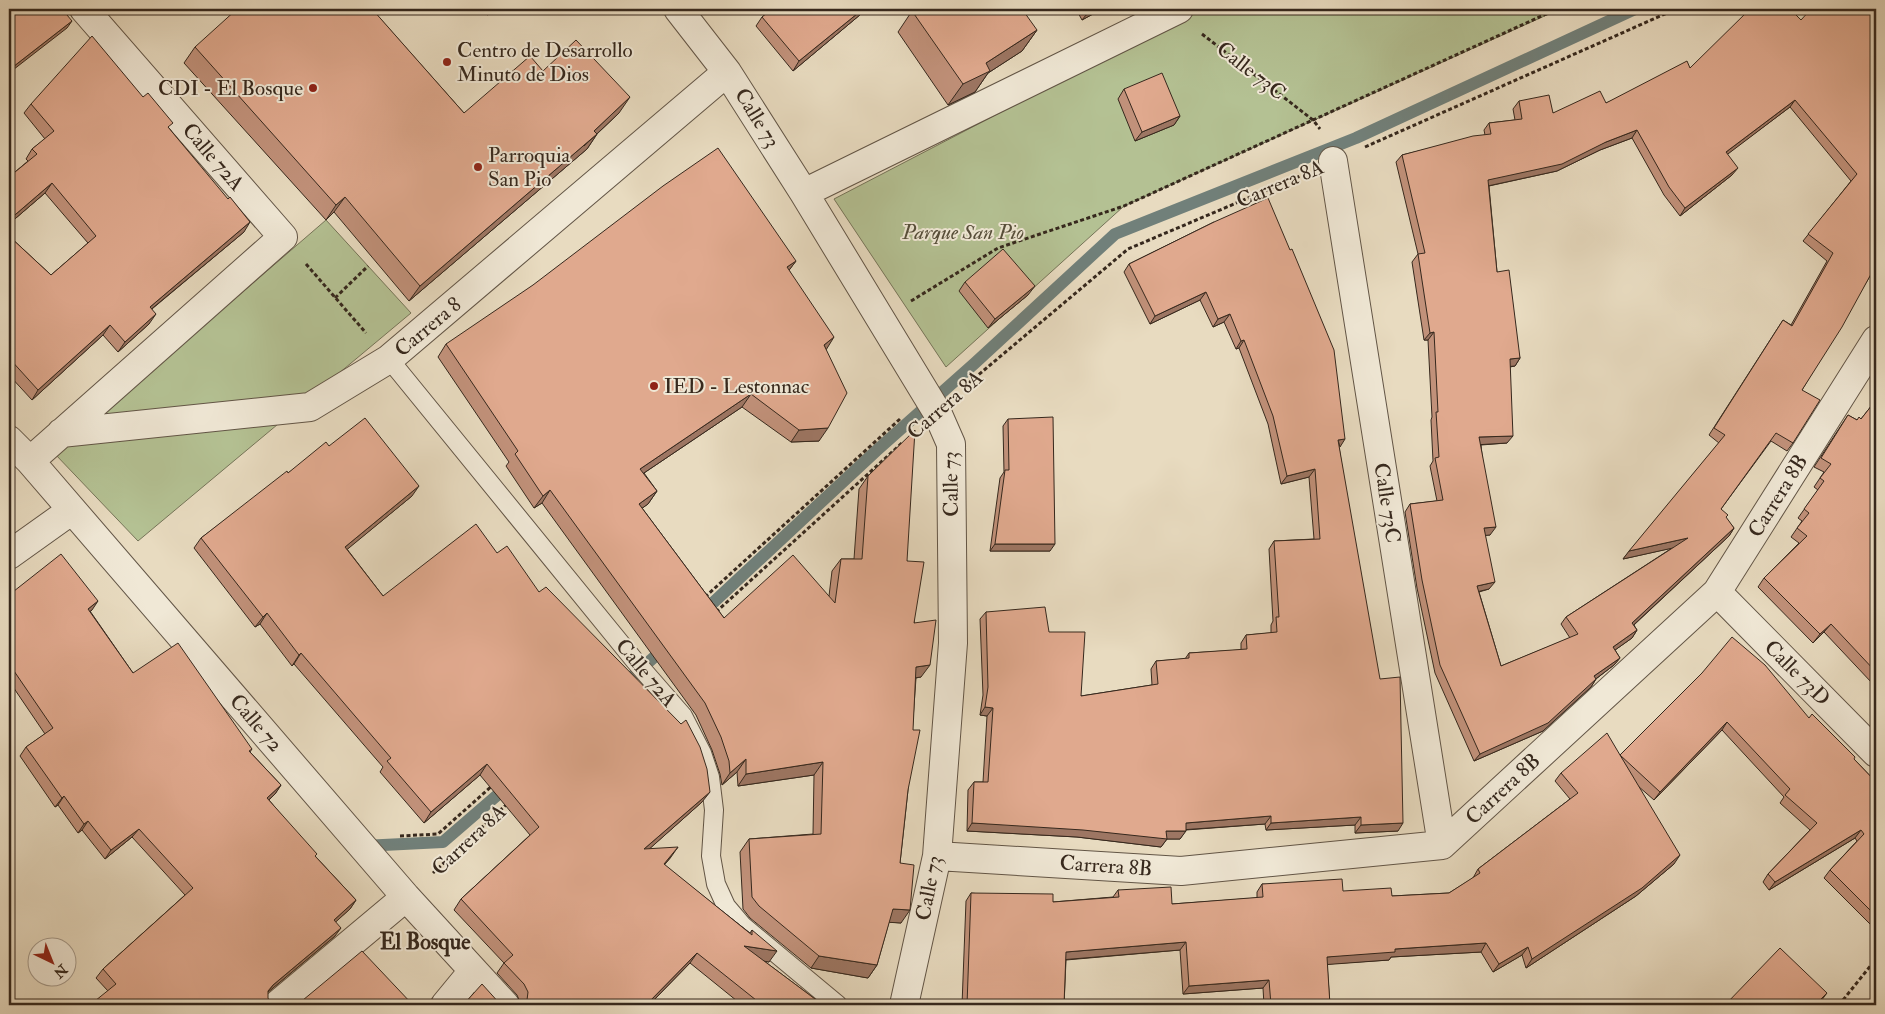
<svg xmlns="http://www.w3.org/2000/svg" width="1885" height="1014" viewBox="0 0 1885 1014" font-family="'IM FELL Double Pica',serif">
	<rect width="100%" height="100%" fill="#e8dbc0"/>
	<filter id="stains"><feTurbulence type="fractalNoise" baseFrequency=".004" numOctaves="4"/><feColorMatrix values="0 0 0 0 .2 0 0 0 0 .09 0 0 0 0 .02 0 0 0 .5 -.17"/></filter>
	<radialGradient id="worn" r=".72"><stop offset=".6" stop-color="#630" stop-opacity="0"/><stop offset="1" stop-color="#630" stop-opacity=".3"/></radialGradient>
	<!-- green -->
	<path fill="#b4c193" stroke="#757458" d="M 1204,9 L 1560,9 L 1124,206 L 946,367 L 834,199 L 1182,18 Z
		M 326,220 L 411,313 L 138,541 L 55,454 Z"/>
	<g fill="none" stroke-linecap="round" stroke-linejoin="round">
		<!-- stream -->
		<path stroke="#71807a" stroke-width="12" d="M 701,614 L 876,451 L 975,363 L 1115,234 L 1356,138 L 1635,9
			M 621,686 L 667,646
			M 363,846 L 443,842 L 509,785
			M 1876,1005 L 1876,1004"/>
		<!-- service casing -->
		<g stroke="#625546" stroke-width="20">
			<path id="service" d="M 389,359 L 635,661 L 683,716 L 702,753 L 710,777 L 714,810 L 711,856 L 716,884 L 726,906 L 743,926 L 838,1005"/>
		</g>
		<!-- minor casing -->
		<g stroke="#625546" stroke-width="30">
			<path id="minor" d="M 678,9 L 727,72 L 804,193 L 937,412 L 951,444 L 953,643 L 937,856 L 904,1005
				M 1333,161 L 1442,845
				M 804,193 L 1179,9
				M 61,433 L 310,407 L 389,359 L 727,72
				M 9,440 L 30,461 L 406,897 L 505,1005
				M 30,461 L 283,237 L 84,9
				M 9,555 L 72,510
				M 1717,592 L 1876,753
				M 937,856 L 1181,871 L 1442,845 L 1717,592 L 1876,340
				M 277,1005 L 406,897
				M 445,1005 L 473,971"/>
		</g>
		<!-- path -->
		<path stroke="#36281d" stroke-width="3" stroke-dasharray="4 2.5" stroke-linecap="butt" d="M 1202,34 L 1313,120 L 1320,129
			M 1365,147 L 1676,9
			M 306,264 L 366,333
			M 335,298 L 368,266
			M 911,301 L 998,248 L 1124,206 L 1557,9
			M 964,387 L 1128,249 L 1300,176
			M 705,597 L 900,419
			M 716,612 L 902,443
			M 400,836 L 438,834 L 493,785
			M 433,873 L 507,804
			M 1839,1005 L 1876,959"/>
		<!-- service -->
		<use href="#service" stroke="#f0e8d6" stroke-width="18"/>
		<!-- minor -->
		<use href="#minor" stroke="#f0e8d6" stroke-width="28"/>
	</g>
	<!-- wall -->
	<path fill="#c1917a" stroke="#36281d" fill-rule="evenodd" d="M 481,9 L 495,9 L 487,15 Z
		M 772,9 L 867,9 L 793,71 L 756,26 L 762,17 Z
		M 1076,9 L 1102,9 L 1082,20 Z
		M 1876,9 L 1876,266 L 1802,390 L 1793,443 L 1787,451 L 1771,441 L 1721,509 L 1726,518 L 1734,528 L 1729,536 L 1634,625 L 1637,630 L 1632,638 L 1615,650 L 1620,658 L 1614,665 L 1596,679 L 1591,687 L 1543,731 L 1474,761 L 1435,673 L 1417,588 L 1405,512 L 1410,504 L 1437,501 L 1430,466 L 1433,461 L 1431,420 L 1432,417 L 1428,340 L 1424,340 L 1412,262 L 1418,254 L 1396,162 L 1402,155 L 1485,135 L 1484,130 L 1489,123 L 1515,120 L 1513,109 L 1519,101 L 1553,113 L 1606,103 L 1690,68 L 1801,20 ZM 1790,107 L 1851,181 L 1803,241 L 1827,261 L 1791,325 L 1783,320 L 1709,435 L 1719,443 L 1623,559 L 1672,548 L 1566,617 L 1561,624 L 1570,638 L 1501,666 L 1479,592 L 1489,589 L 1485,535 L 1490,535 L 1481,445 L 1507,443 L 1510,367 L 1515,366 L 1520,358 L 1497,272 L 1489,186 L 1557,171 L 1600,150 L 1632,138 L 1664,195 L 1680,216 L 1732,175 L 1727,154 Z
		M 912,11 L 1037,30 L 1022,51 L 988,73 L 975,92 L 948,105 L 898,32 Z
		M 376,14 L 464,113 L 543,71 L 619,113 L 597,134 L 587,149 L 409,301 L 334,212 L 326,220 L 184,63 L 195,47 Z
		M 1124,89 L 1180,116 L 1174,125 L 1135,141 L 1118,99 Z
		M 31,104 L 169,128 L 244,232 L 152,309 L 149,324 L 118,352 L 103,335 L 32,400 L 9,375 L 9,236 L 51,275 L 88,243 L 45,193 L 9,224 L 9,177 L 28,161 L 26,159 L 32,149 L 45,139 L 24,113 Z
		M 1214,222 L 1339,447 L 1398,831 L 1355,833 L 1355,825 L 1266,830 L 1265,824 L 1186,830 L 1180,839 L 1167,839 L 1161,847 L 1077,837 L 967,831 L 968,790 L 974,782 L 983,782 L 987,716 L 980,715 L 983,695 L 980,619 L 986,612 L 1049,632 L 1081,696 L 1152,685 L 1151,669 L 1156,661 L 1185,659 L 1189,653 L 1241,650 L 1241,643 L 1246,635 L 1271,633 L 1271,625 L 1273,621 L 1269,549 L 1274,541 L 1314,539 L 1309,477 L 1281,484 L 1268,424 L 1239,348 L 1236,349 L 1224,322 L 1213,327 L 1200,300 L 1150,324 L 1124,272 L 1129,264 Z
		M 796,261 L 789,270 L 826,349 L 819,441 L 791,442 L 742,407 L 644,473 L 657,491 L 648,504 L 642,508 L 724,618 L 829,596 L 832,571 L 841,559 L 854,559 L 859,489 L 868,476 L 907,561 L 921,677 L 916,678 L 908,790 L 900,863 L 901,923 L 889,922 L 877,965 L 868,978 L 811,968 L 750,918 L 743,909 L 740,852 L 749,839 L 813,834 L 814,775 L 738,786 L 737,772 L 722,785 L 720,774 L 712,750 L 696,715 L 542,503 L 534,508 L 506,466 L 509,462 L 438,357 L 446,344 Z
		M 965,282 L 1028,295 L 988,328 L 959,291 Z
		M 1876,400 L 1876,679 L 1872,683 L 1824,632 L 1813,643 L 1758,587 L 1764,578 L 1799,543 L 1791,537 L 1802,521 L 1798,518 L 1818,490 L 1814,487 L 1824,472 L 1814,467 L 1842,424 L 1848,415 L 1857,420 L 1861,419 Z
		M 1008,419 L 1050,551 L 990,551 L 1000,478 L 1004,472 L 1003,426 Z
		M 329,446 L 412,496 L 347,549 L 383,596 L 497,553 L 539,592 L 702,802 L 649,849 L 671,857 L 664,865 L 750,933 L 752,930 L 769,962 L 764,961 L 823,1005 L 742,1005 L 690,963 L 649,1005 L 520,1005 L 520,1002 L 517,995 L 497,973 L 504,963 L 454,910 L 461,899 L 530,835 L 480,775 L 424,823 L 380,772 L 383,767 L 294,664 L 292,666 L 260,624 L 255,627 L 194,548 L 201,538 L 288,473 Z
		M 9,595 L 92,610 L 90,611 L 133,673 L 252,749 L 250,752 L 281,785 L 275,794 L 269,800 L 316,857 L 356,900 L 350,909 L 335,922 L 335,936 L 268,992 L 108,991 L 96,978 L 103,969 L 185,895 L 132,837 L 105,859 L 82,830 L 78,833 L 58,805 L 55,807 L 20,756 L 26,747 L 45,734 L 9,681 Z
		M 1702,673 L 1809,718 L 1854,759 L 1876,782 L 1876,930 L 1824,878 L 1830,870 L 1857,841 L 1855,838 L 1769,890 L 1763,882 L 1768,874 L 1810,830 L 1780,803 L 1784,797 L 1722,730 L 1654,800 L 1638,786 L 1674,864 L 1636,896 L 1526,968 L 1522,955 L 1493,972 L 1481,952 L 1391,957 L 1389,960 L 1327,964 L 1330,1005 L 1264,1005 L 1263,988 L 1183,994 L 1180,950 L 1066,960 L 1064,1005 L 962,1005 L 966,901 L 971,893 L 1053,902 L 1113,897 L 1118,890 L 1172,904 L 1257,898 L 1257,892 L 1262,884 L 1392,896 L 1449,893 L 1473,878 L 1478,869 L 1570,799 L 1555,781 L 1561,773 L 1620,755 Z"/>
	<!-- shaded-wall -->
	<path fill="#9d7663" stroke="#36281d" d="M 374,9 L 382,9 L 362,25 L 373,10 Z
		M 491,9 L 495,9 L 487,15 Z
		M 863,9 L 867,9 L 793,71 L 799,61 Z
		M 1097,9 L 1102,9 L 1082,20 L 1086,15 Z
		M 72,21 L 67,28 L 9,73 L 9,70 Z
		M 1037,30 L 1022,51 L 988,73 L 975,92 L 948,105 L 963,84 L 986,63 Z
		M 630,97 L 619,113 L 584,146 L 594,131 Z
		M 1795,100 L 1790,107 L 1720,160 L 1726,152 Z
		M 1180,116 L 1174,125 L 1135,141 L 1142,132 Z
		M 1637,130 L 1632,138 L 1600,150 L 1557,171 L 1483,187 L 1488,180 L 1606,142 Z
		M 597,134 L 587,149 L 409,301 L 420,286 Z
		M 1738,168 L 1732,175 L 1680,216 L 1685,208 Z
		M 52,183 L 45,193 L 9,224 L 9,220 Z
		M 345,197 L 334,212 L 326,220 L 336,205 Z
		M 250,222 L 244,232 L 143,316 L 150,307 Z
		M 796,261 L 787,273 L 787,267 Z
		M 1035,286 L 1028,295 L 988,328 L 995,319 Z
		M 1206,292 L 1200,300 L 1150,324 L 1155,316 Z
		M 156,314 L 149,324 L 118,352 L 125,342 Z
		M 1230,314 L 1224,322 L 1213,327 L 1218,319 Z
		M 110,325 L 103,335 L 32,400 L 38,390 Z
		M 1434,332 L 1428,340 L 1424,340 L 1430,333 Z
		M 834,337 L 826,350 L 824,345 Z
		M 1244,340 L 1239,348 L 1236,349 L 1241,341 Z
		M 1520,358 L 1515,366 L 1504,367 L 1510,359 Z
		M 751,394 L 742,407 L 632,481 L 640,469 Z
		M 828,428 L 819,441 L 791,442 L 799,430 Z
		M 1513,436 L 1507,443 L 1474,445 L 1479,437 Z
		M 1345,439 L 1340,447 L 1338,440 Z
		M 1315,469 L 1309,477 L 1281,484 L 1287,476 Z
		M 419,486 L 412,496 L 338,557 L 345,547 Z
		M 550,490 L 542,503 L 534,508 L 543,496 Z
		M 657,491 L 648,504 L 630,517 L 639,504 Z
		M 1496,527 L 1490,535 L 1479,536 L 1484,528 Z
		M 1734,528 L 1729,536 L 1627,631 L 1632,623 Z
		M 1688,538 L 1682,546 L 1623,559 L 1629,551 Z
		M 995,544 L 1055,544 L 1050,551 L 990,551 Z
		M 1495,582 L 1489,589 L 1472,593 L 1477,586 Z
		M 98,601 L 92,610 L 82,617 L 88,609 Z
		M 267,613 L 260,624 L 255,627 L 263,617 Z
		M 1831,624 L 1824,632 L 1813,643 L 1820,634 Z
		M 1637,630 L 1632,638 L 1608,655 L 1613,647 Z
		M 301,653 L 294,664 L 292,666 L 299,655 Z
		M 1620,658 L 1614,665 L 1589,684 L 1594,676 Z
		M 930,665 L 921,677 L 907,679 L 916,667 Z
		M 14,671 L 9,678 L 9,673 Z
		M 1596,679 L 1591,687 L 1543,731 L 1474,761 L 1480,754 Z
		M 985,707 L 993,708 L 987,716 L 980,715 Z
		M 1727,722 L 1722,730 L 1654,800 L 1660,792 Z
		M 746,759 L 737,772 L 722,785 L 730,773 Z
		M 823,762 L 814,775 L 738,786 L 746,774 Z
		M 487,764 L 480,775 L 424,823 L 431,812 Z
		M 281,785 L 275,794 L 261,807 L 267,798 Z
		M 710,792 L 702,802 L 637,860 L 644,849 Z
		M 64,796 L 58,805 L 55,807 L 62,798 Z
		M 1271,816 L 1265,824 L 1180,830 L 1186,823 Z
		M 1361,817 L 1355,825 L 1266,830 L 1271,823 Z
		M 88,821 L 82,830 L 78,833 L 84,824 Z
		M 972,823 L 1166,831 L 1186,831 L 1180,839 L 1167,839 L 1161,847 L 1077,837 L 967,831 Z
		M 1403,823 L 1398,831 L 1355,833 L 1361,825 Z
		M 139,829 L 132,837 L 105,859 L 111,850 Z
		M 1861,830 L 1855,838 L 1769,890 L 1775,882 Z
		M 678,847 L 671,857 L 656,875 L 664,864 Z
		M 1680,855 L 1674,864 L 1636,896 L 1526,968 L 1532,959 Z
		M 14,864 L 9,872 L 9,868 Z
		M 356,900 L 350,909 L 328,929 L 334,920 Z
		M 893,909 L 910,910 L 901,923 L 884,922 Z
		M 341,928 L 335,936 L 267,993 L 273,985 Z
		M 1186,942 L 1180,950 L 1060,960 L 1066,952 Z
		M 1486,943 L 1481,952 L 1391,957 L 1389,960 L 1321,965 L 1327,957 L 1395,949 Z
		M 744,946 L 777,951 L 769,962 L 737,957 Z
		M 1528,947 L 1522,955 L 1493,972 L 1499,964 Z
		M 697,953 L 690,963 L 649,1005 L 646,1005 Z
		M 819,956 L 877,965 L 868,978 L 811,968 Z
		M 1269,980 L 1263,988 L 1183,994 L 1189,986 Z
		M 1827,993 L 1818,1005 L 1815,1005 Z"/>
	<!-- building -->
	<path fill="#e0a98e" stroke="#36281d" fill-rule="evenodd" d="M 9,9 L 62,9 L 72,21 L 9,70 Z
		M 237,9 L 374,9 L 373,10 L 464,113 L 530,56 L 543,71 L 576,40 L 630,97 L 594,131 L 597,134 L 420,286 L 345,197 L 336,205 L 195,47 Z
		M 772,9 L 863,9 L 799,61 L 762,17 Z
		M 917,9 L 1022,9 L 1037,30 L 986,63 L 990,71 L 963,84 L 912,11 Z
		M 1082,9 L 1097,9 L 1086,15 Z
		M 1750,9 L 1790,9 L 1801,20 L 1811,9 L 1876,9 L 1876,265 L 1842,327 L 1802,390 L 1820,400 L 1793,443 L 1776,433 L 1721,509 L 1728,515 L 1726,517 L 1734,528 L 1632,623 L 1637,630 L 1613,647 L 1620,658 L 1594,676 L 1596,679 L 1548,723 L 1480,754 L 1440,665 L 1422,580 L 1410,504 L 1443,500 L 1435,458 L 1439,457 L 1436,412 L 1438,412 L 1434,332 L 1430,333 L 1418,254 L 1425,253 L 1402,155 L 1473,136 L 1491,134 L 1489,123 L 1522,119 L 1519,101 L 1549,95 L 1553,113 L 1600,91 L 1606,103 L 1687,61 L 1690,68 ZM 1795,100 L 1857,174 L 1808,234 L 1833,253 L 1792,326 L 1783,320 L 1714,428 L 1725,435 L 1629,551 L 1688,538 L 1566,617 L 1578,634 L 1501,666 L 1477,586 L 1495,582 L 1484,528 L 1496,527 L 1479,437 L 1513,436 L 1510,359 L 1520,358 L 1509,270 L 1497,272 L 1488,180 L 1562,164 L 1606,142 L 1637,130 L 1669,187 L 1685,208 L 1738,168 L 1726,152 Z
		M 92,36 L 143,97 L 148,93 L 173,123 L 168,127 L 228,199 L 230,197 L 250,222 L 150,307 L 156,314 L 125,342 L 110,325 L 38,390 L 9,358 L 9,236 L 51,275 L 96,236 L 52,183 L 9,220 L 9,177 L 37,154 L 32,149 L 54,131 L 31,104 Z
		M 1162,73 L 1180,116 L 1142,132 L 1124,89 Z
		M 718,148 L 796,261 L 787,267 L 834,337 L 824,345 L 847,393 L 828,428 L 799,430 L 751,394 L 640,469 L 657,491 L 639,504 L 724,618 L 793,555 L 835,603 L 841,559 L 862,559 L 868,476 L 915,430 L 907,561 L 924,562 L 914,623 L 936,620 L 930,665 L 916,667 L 913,730 L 920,730 L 908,790 L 900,863 L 914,865 L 910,910 L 893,909 L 877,965 L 819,956 L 759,906 L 752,897 L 749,839 L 821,834 L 823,762 L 746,774 L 746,759 L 730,773 L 729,761 L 721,737 L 705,703 L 550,490 L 543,496 L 515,454 L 518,451 L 446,344 L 533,285 L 663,186 Z
		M 1268,198 L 1290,250 L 1292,249 L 1334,350 L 1345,439 L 1338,440 L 1380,679 L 1400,677 L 1403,823 L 1361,825 L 1361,817 L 1271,823 L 1271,816 L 1186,823 L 1186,831 L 1166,831 L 1167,839 L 1083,830 L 972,823 L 974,782 L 988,782 L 993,708 L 985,707 L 988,687 L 986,612 L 1045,607 L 1049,632 L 1085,632 L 1081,696 L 1158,684 L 1156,661 L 1189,658 L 1189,653 L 1247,649 L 1246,635 L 1277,632 L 1276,617 L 1279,617 L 1274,541 L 1320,539 L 1315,469 L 1287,476 L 1273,416 L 1244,340 L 1241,341 L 1230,314 L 1218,319 L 1206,292 L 1155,316 L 1129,264 L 1214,222 Z
		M 1003,249 L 1035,286 L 995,319 L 965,282 Z
		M 1876,400 L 1876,672 L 1831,624 L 1820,634 L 1764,578 L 1807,536 L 1797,528 L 1809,513 L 1804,509 L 1824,481 L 1820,478 L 1831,464 L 1821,458 L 1848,415 L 1857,420 L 1859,417 L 1861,419 Z
		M 1053,417 L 1055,544 L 995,544 L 1005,470 L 1009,470 L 1008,419 Z
		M 365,418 L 419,486 L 345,547 L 383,596 L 476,524 L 497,553 L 507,546 L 539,592 L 546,587 L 681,724 L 686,720 L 700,747 L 707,769 L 710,792 L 644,849 L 678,847 L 664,864 L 752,935 L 752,930 L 777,951 L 744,946 L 823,1005 L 760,1005 L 761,1004 L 697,953 L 646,1005 L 523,1005 L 527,1000 L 528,992 L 524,984 L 504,963 L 513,955 L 461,899 L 539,827 L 487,764 L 431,812 L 387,761 L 391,758 L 301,653 L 299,655 L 267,613 L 263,617 L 201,538 L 287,471 L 288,473 L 326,442 L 329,446 Z
		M 9,505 L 14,512 L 9,515 Z
		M 61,554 L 98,601 L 88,609 L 133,673 L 178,643 L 252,749 L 249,751 L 281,785 L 267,798 L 317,854 L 315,856 L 356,900 L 334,920 L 341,928 L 273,985 L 268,991 L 268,998 L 271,1005 L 90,1005 L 116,984 L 103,969 L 193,888 L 139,829 L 111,850 L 88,821 L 84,824 L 64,796 L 62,798 L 26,747 L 53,728 L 14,671 L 9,673 L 9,595 Z
		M 1732,637 L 1765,665 L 1809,718 L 1812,714 L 1855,757 L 1854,759 L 1876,782 L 1876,916 L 1830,870 L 1864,834 L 1861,830 L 1775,882 L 1768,874 L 1817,823 L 1785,795 L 1790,789 L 1727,722 L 1660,792 L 1620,755 L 1680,855 L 1642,888 L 1532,959 L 1528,947 L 1499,964 L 1486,943 L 1395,949 L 1395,952 L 1327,957 L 1330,1005 L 1271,1005 L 1269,980 L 1189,986 L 1186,942 L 1066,952 L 1064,1005 L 967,1005 L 971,893 L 1053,894 L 1053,902 L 1119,897 L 1118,890 L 1171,887 L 1172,904 L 1263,897 L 1262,884 L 1342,879 L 1343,891 L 1391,888 L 1392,896 L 1449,893 L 1480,873 L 1478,869 L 1578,793 L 1561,773 L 1607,733 L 1620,755 L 1702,673 Z
		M 9,857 L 14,864 L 9,868 Z
		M 1780,948 L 1827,993 L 1815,1005 L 1725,1005 Z
		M 362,951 L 413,1005 L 297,1005 Z
		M 482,984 L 501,1005 L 463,1005 L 464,1004 Z"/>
	<!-- markers -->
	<g fill="#8f2418" stroke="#f0e8d6" stroke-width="2">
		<circle cx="447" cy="62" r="5"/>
		<circle cx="313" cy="88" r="5"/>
		<circle cx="478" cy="167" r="5"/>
		<circle cx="654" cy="386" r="5"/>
	</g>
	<g text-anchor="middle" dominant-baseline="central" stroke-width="4" stroke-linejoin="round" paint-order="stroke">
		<!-- poi labels -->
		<g font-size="21" fill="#36281d" stroke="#f0e8d6" text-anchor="start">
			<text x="457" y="50">Centro de Desarrollo<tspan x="457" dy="24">Minuto de Dios</tspan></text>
			<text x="303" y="88" text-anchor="end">CDI - El Bosque</text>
			<text x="488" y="155">Parroquia<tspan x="488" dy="24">San Pio</tspan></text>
			<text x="664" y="386">IED - Lestonnac</text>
		</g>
		<!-- street labels -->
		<g font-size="21" fill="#36281d" stroke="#f0e8d6">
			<text transform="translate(1251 71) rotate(38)">Calle 73C</text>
			<text transform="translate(757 118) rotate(58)">Calle 73</text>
			<text transform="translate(213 157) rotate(49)">Calle 72A</text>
			<text transform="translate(1280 184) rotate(-23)">Carrera 8A</text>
			<text transform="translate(428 327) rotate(-40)">Carrera 8</text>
			<text transform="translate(945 405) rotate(-41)">Carrera 8A</text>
			<text transform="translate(951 484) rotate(-91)">Calle 73</text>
			<text transform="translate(1778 496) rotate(-58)">Carrera 8B</text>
			<text transform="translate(1387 503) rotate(81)">Calle 73C</text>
			<text transform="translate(646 673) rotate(50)">Calle 72A</text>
			<text transform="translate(1797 673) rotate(45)">Calle 73D</text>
			<text transform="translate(256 723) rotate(49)">Calle 72</text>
			<text transform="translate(1503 789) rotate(-43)">Carrera 8B</text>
			<text transform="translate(469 840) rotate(-43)">Carrera 8A</text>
			<text transform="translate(1106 866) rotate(4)">Carrera 8B</text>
			<text transform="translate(929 888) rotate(-79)">Calle 73</text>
		</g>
		<!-- park labels -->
		<g font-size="21" font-style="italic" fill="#564e3a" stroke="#f0e8d6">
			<text x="963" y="232">Parque San Pio</text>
		</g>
		<!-- neighbourhood labels -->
		<g font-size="22" font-weight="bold" fill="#36281d" stroke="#f0e8d6">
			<text x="425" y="942">El Bosque</text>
		</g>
	</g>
	<!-- margin -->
	<rect width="1885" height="1014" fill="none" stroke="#e8dbc0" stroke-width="30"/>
	<rect x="10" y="10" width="1865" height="994" fill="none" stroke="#36281d" stroke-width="2.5"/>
	<rect x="15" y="15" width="1855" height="984" fill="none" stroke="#36281d"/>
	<!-- north arrow -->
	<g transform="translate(52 962) rotate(137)"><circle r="24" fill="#f0e8d6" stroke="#a69b8c"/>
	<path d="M0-4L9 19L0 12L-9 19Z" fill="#8f2418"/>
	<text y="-8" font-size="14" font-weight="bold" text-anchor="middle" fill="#36281d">N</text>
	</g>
	<rect width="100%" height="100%" filter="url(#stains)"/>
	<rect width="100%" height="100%" fill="url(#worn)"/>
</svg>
